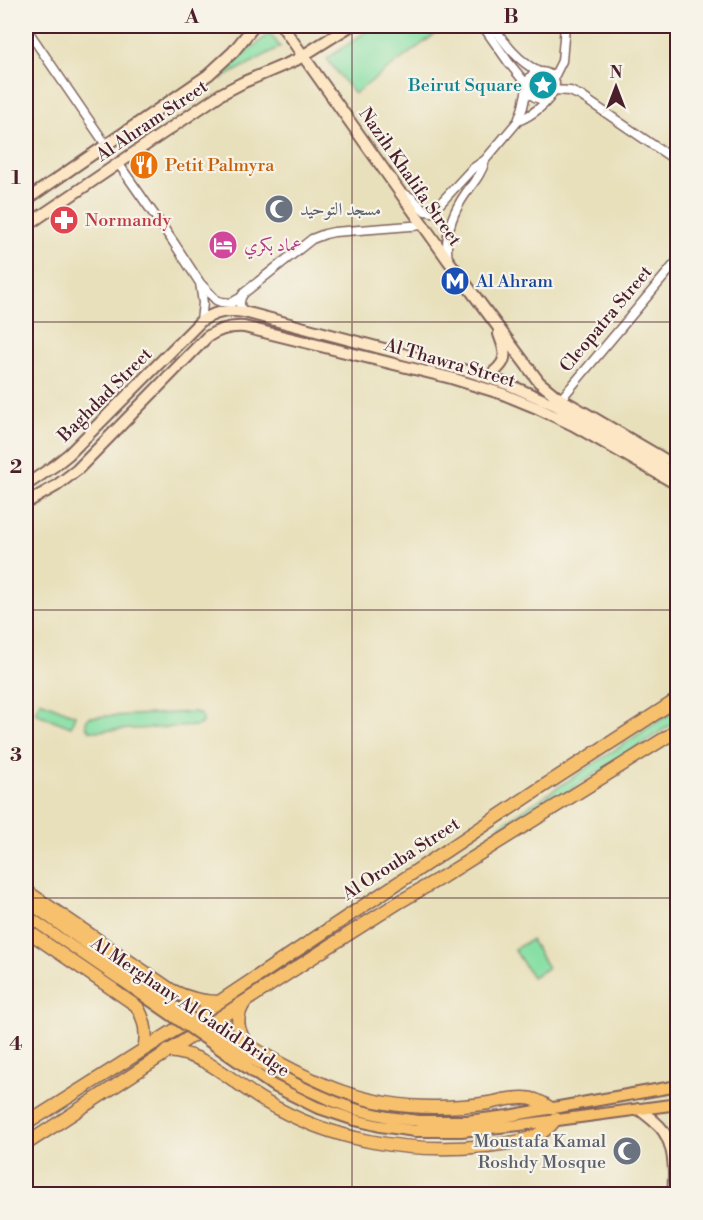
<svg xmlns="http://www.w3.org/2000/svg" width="703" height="1220" viewBox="0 0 703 1220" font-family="'Libre Bodoni',Amiri,serif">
	<rect width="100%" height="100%" fill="#f7f3e8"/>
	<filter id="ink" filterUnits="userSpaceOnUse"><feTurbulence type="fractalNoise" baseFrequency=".0167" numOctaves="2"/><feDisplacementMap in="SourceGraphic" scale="12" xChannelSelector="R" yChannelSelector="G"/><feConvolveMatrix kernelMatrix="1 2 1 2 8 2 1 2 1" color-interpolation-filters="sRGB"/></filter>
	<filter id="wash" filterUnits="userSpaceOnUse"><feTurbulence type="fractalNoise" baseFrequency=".008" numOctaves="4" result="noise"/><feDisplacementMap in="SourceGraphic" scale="24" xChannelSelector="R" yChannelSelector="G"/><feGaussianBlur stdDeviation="1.35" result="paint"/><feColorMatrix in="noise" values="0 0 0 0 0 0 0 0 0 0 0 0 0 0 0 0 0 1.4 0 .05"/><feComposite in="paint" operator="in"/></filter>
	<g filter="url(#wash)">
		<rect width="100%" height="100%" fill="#e8e0bb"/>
		<!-- green -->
		<path fill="#86dfa4" stroke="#687f68" stroke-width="1.5" d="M 374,26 L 446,26 L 354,94 L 327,59 Z
			M 270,33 L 280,47 L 221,79 L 219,75 Z
			M 40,701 L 75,715 L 71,727 L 35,713 Z
			M 677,709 L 677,721 L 504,833 L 499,826 Z
			M 195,712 L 201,715 L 203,719 L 201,724 L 197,726 L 91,731 C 85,728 84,721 90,717 Z
			M 531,940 L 548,968 L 532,977 L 514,949 Z"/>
	</g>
	<g filter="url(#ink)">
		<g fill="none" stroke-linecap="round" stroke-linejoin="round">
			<!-- tertiary casing -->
			<g stroke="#81635d" stroke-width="11">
				<path id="tertiary" d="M 483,26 L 509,63 L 527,85
					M 493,26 C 506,45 518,61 539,72
					M 26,28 L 106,145
					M 553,79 L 562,61 L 565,26
					M 554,90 L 570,91 L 581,96 L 678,162
					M 518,121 C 530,116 550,103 554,89 C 559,75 544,69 533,74 C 524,84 527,96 540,99 L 550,95
					M 118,163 L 174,243 L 200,283 L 216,300 L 221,302 L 231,303 L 240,298
					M 401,192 L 412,198 L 425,211 L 432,212 L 435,209 L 472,169 L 485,160 L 518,121 L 523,107 L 527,88
					M 448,260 C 444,235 452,213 466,193 C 474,182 482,173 485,160
					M 200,283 L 203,303 L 201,321
					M 244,312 C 238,306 239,299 244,293 L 312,239 L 325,234 L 334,232 L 423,225
					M 561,399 L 678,260"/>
			</g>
			<!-- secondary casing -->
			<g stroke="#81635d" stroke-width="14">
				<path id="secondary" d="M 282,26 L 448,260 L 539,382 L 556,396 L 664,459
					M 26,200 L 208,75 L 233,52 L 254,26
					M 26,226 L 221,94 L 244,82 L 296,60 L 350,26
					M 490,378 C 492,372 495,372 499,367 C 509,357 503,346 499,334
					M 26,485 L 54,466 L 69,454 L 201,321 C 214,312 228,309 244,312 L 471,372 L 507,384 L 555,405 L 678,475
					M 26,503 L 56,486 L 77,470 L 207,337 C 219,329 230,326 244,327 L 451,378 L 503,394 L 537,408 L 573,425 L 678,485
					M 639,1109 C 646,1115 655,1121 661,1128 C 675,1145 675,1174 673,1194"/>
			</g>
			<!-- primary casing -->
			<g stroke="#81635d" stroke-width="14">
				<path id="primary" d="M 26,901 L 126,972
					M 26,915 L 121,980
					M 358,1110 L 388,1117 L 419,1121 L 467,1121 L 508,1116 L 678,1086
					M 355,1120 L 380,1126 L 415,1131 L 461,1131 L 520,1125 L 678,1104"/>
			</g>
			<!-- trunk casing -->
			<g stroke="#81635d" stroke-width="15">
				<path id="trunk" d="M 26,891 L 171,990 C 187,998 201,1002 219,1002
					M 26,930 L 136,1005 C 145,1019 148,1033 144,1049
					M 245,1002 C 232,1020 239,1041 258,1051 C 316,1085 366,1107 434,1107 C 453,1107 471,1106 489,1103 C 500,1101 513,1097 525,1098 C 534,1098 542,1102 550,1108
					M 168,1051 C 210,1055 230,1081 264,1101 C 331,1141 409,1154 486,1146 C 512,1143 539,1142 556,1119
					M 26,1124 L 219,1002 L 536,791 L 678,699
					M 26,1144 L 347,935 L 401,901 L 444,876 L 678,730"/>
			</g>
			<!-- tertiary -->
			<use href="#tertiary" stroke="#fff" stroke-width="8"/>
			<!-- secondary -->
			<use href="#secondary" stroke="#fce6c4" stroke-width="10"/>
			<!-- primary -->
			<use href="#primary" stroke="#f7c06c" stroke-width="10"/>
			<!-- trunk -->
			<use href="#trunk" stroke="#f7c06c" stroke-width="12"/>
			<!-- primary-bridge casing -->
			<g stroke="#81635d" stroke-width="14" stroke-linecap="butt">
				<path id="primary-bridge" d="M 126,972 C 201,1024 270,1081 358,1110
					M 121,980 L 272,1085 L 316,1107 L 355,1120"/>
			</g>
			<!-- primary-bridge -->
			<use href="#primary-bridge" stroke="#f7c06c" stroke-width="10"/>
		</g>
	</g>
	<!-- grid -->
	<path fill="none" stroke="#4a1f2b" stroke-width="1.5" stroke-opacity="0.55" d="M 352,26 L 352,1194M 26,322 L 678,322M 26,610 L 678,610M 26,898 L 678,898"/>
	<!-- icons -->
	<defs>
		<g id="sight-disc" transform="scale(1.5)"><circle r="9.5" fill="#0f9aa8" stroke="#f7f3e8"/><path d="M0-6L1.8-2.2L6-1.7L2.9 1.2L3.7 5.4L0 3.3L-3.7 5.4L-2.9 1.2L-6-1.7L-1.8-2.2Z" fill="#fff"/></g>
		<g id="restaurant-disc" transform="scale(1.5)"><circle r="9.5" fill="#e8710a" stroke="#f7f3e8"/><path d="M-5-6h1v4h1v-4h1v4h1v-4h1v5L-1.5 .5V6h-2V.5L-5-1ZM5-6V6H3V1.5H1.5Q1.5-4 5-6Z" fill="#fff"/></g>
		<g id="mosque-disc" transform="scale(1.5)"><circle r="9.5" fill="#6b7280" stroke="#f7f3e8"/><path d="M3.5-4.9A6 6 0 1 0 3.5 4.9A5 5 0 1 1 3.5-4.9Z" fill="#fff"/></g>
		<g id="pharmacy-disc" transform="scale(1.5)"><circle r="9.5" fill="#e0444e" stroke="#f7f3e8"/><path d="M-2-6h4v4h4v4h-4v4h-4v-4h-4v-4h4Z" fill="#fff"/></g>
		<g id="hotel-disc" transform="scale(1.5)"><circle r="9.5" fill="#d1479c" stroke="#f7f3e8"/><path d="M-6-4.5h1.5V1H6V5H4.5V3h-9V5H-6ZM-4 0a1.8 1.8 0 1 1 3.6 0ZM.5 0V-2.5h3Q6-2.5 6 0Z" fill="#fff"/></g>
		<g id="metro-disc" transform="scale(1.5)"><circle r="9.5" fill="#1a4fb4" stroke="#f7f3e8"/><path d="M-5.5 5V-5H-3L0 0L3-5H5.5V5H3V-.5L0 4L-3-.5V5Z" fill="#fff"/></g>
	</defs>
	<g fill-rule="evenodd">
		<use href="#sight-disc" x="543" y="85"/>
		<use href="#restaurant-disc" x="144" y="165"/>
		<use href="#mosque-disc" x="279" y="209"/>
		<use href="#pharmacy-disc" x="64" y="220"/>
		<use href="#hotel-disc" x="223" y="245"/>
		<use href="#metro-disc" x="455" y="281"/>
		<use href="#mosque-disc" x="627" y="1151"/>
	</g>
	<g text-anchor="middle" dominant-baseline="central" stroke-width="4.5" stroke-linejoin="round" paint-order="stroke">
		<!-- culture labels -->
		<g font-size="18" fill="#0d838f" stroke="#f7f3e8" text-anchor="end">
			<text x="522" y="85">Beirut Square</text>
		</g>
		<!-- street labels -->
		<g font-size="18" fill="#4a1f2b" stroke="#f7f3e8">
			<text transform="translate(152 121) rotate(-34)">Al Ahram Street</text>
			<text transform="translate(410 177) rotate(55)">Nazih Khalifa Street</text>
			<text transform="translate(606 319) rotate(-50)">Cleopatra Street</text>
			<text transform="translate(450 363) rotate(16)">Al Thawra Street</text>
			<text transform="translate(105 395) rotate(-45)">Baghdad Street</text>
			<text transform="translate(401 859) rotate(-33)">Al Orouba Street</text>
			<text transform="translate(190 1007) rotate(34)">Al Merghany Al Gadid Bridge</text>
		</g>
		<!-- food labels -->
		<g font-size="18" fill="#c56008" stroke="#f7f3e8" text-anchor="start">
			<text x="165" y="165">Petit Palmyra</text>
		</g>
		<!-- worship labels -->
		<g font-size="18" fill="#5b616d" stroke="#f7f3e8" text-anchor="start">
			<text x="300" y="209">مسجد التوحيد</text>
			<text x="606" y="1141" text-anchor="end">Moustafa Kamal<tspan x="606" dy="21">Roshdy Mosque</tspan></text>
		</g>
		<!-- health labels -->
		<g font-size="18" fill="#be3a42" stroke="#f7f3e8" text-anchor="start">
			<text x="85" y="220">Normandy</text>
		</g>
		<!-- hotel labels -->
		<g font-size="18" fill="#b23c85" stroke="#f7f3e8" text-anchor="start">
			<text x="244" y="245">عماد بكري</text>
		</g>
		<!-- transit labels -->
		<g font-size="18" fill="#164399" stroke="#f7f3e8" text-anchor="start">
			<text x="476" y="281">Al Ahram</text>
		</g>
	</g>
	<!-- margin -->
	<rect width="703" height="1220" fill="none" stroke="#f7f3e8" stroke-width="66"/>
	<!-- north arrow -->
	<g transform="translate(616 87)" stroke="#f7f3e8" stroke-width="4.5" paint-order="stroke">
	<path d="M0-4.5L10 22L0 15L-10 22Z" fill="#4a1f2b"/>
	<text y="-9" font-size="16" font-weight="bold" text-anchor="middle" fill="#4a1f2b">N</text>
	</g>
	<rect x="33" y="33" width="637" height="1154" fill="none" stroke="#4a1f2b" stroke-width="2"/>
	<g font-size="20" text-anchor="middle" font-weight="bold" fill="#4a1f2b">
		<text x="192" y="23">A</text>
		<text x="511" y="23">B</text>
		<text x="16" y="184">1</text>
		<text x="16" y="473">2</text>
		<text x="16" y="761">3</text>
		<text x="16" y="1050">4</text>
	</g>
</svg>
